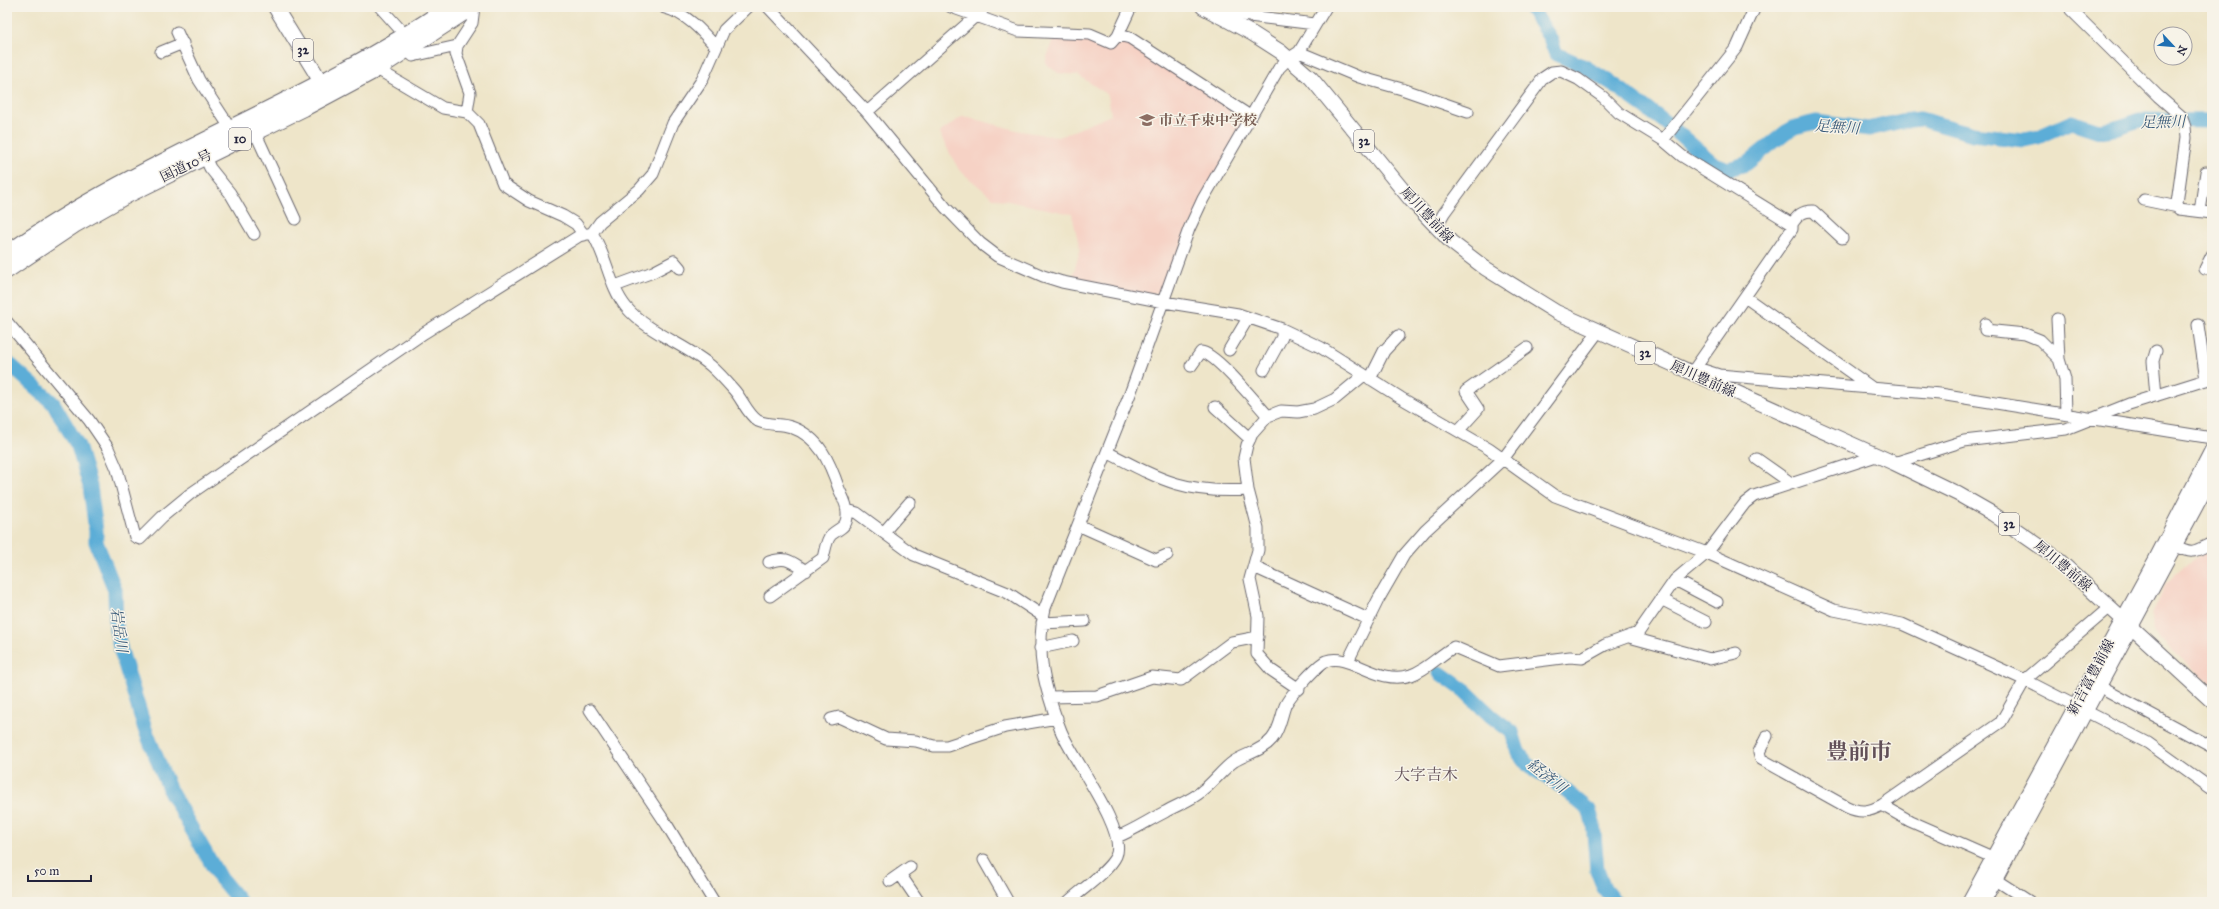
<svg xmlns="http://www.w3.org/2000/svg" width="2219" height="909" viewBox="0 0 2219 909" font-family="'IM FELL Great Primer','Noto Serif JP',serif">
	<rect width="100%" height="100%" fill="#f7f3e8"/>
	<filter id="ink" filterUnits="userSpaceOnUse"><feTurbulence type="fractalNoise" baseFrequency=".025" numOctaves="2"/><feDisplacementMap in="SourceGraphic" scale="8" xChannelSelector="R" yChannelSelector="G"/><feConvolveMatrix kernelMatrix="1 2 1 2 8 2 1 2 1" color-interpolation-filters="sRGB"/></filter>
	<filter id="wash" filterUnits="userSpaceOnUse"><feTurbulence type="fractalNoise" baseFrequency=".012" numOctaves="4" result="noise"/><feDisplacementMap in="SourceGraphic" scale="16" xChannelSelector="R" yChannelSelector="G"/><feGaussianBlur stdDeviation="0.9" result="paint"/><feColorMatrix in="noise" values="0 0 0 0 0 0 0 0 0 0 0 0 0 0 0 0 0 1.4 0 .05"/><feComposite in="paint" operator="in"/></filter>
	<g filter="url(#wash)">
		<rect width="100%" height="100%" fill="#eee5c9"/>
		<!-- built -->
		<path fill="#f6d2c5" d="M 1056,31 L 1111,43 L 1118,35 L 1250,116 L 1189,229 L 1159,294 L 1126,294 L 1071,283 L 1080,250 L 1072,214 L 993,198 L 959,170 L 939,133 L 963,116 L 1020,131 L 1059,137 L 1111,115 L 1108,95 L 1078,75 L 1058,73 L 1045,63 Z
			M 2212,549 L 2212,686 L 2153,633 L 2152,614 L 2166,583 L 2187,564 Z"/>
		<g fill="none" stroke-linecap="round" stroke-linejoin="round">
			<!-- river -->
			<path stroke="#5cadd7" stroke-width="15" d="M 1530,7 L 1550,38 L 1556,54 L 1583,66 L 1613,84 L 1665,122 L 1714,164 L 1728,169 L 1746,164 L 1786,132 L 1795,127 L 1816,122 L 1869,129 L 1901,121 L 1920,119 L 1973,134 L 2024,140 L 2038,137 L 2072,122 L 2099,131 L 2113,129 L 2139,120 L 2212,121
				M 7,362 L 53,403 L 78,446 L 90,486 L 96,531 L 96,542 L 115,590 L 116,629 L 121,651 L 145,729 L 170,791 L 218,875 L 240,902
				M 1440,673 L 1465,691 L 1491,716 L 1512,732 L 1518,752 L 1530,767 L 1554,781 L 1589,810 L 1593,822 L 1597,870 L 1604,888 L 1615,902"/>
		</g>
	</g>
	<g filter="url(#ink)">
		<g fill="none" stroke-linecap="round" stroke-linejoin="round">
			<!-- minor casing -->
			<g stroke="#69666d" stroke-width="13">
				<path id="minor" d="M 380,7 L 406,36 L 407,50 L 413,56 L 457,46
					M 768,7 L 867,112 L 946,208 L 980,243 L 997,256 L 1043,276 L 1062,282 L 1164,302 L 1238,314 L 1282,329 L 1320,347 L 1401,398 L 1489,449 L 1555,496 L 1707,553 L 1834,610 L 1902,624 L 2025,680 L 2148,743 L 2212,789
					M 951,7 L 1018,31 L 1090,34 L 1111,43 L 1118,35 L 1131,7
					M 2070,7 L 2071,10 L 2158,96 L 2181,116 L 2185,127 L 2186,138 L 2177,203 L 2179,209 L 2212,213
					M 665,8 C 686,13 702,31 716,47
					M 1220,16 L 1233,14 L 1315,24
					M 177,32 L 199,80 L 231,129
					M 1118,35 L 1130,38 L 1250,116
					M 161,52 L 183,43
					M 1299,52 L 1359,77 L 1402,89 L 1468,112
					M 377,69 L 443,108 L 467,112 L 479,124 L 503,184 L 529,201 L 563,216 L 576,224 L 584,235
					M 467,112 L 470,93 L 456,54 L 457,46 L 472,23 L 474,7
					M 867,112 L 986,7
					M 255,132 L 295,219
					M 1663,140 L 1737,47 L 1755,7
					M 205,157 L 210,168 L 230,193 L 254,234
					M 2144,200 L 2178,207
					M 2200,211 L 2206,172
					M 1792,224 C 1798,215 1802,211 1813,211 L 1842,238
					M 1436,227 L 1444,213 L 1543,78 L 1552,72 L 1561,71 L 1578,79 L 1603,97 L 1619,113 L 1663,140 L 1682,156 L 1792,224 L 1792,229 L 1691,374
					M 592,233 C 607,256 609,286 626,307 C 648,333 685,344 711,366 C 719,373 727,382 734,390 C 742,399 748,415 758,421 C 769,426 781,423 791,427 C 820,437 830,463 839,489 C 842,496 847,504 847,512 C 848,528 840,527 831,535 C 826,540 825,551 823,558 L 770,596
					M 2205,269 L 2212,255
					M 615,286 L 653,272 L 674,261 L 680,268
					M 1745,297 L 1871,387
					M 2057,319 L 2059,359 L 2065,379 L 2066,414
					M 7,322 L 89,420 L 108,448 L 117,469 L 135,537 L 140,539 L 162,517 L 190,494 L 424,333 L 579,236 L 592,233 L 600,222 L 639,190 L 653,174 L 673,123 L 702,80 L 724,30 L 748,7
					M 1986,324 L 1985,330 L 2025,334 L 2040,340 L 2059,359
					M 2198,325 L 2206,380
					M 1229,350 L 1248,318
					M 2156,351 L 2153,361 L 2156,396
					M 1191,366 L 1201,352 C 1216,353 1256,403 1268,416
					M 1697,368 L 1719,375 L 1940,394 L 2212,438
					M 1264,370 L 1282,337 L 1282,329
					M 1370,379 L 1384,351 L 1398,336
					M 1215,407 L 1250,439
					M 1458,431 L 1478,409 L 1466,391 L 1527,348
					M 1107,452 C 1161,480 1185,494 1248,490
					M 1757,459 L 1791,483
					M 1894,463 L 1964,441 L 2066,429 L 2129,404 L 2212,378
					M 847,510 L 857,513 L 914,555 L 1008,593 L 1043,616
					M 1078,525 L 1156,560 L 1167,555
					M 884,532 L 910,502
					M 2176,546 C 2193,555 2195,551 2212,543
					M 769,562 C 787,556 790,561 806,571
					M 1254,567 L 1368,619
					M 1675,580 L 1717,602
					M 1661,599 L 1706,622
					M 1042,623 L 1085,621
					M 1629,637 L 1710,659 L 1736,653
					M 1040,648 L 1073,641
					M 1348,661 L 1378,600 L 1404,555 L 1425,531 L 1503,459 L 1598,332
					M 2093,683 L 2212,747
					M 1299,689 L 1271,670 L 1257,654 L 1258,616 L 1250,579 L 1258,550 L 1258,528 L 1248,490 L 1244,458 L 1247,445 L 1252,434 L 1268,416 L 1281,411 L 1298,412 L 1314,409 L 1335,399 L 1364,375
					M 1050,697 L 1097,696 L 1152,677 L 1181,680 L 1232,642 L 1258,637
					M 590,710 L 667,825 L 714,902
					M 831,719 L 839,717 L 886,739 L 916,741 L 934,746 L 947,746 L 1005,727 L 1057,718
					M 1767,736 L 1759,752 L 1761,759 L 1847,807 C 1860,813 1869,812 1882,805 L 2001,722 L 2025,680 L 2110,607
					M 1882,805 L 1910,821 L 2001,861
					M 1117,837 C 1134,830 1149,820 1165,812 C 1177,805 1192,800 1202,791 C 1213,783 1222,770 1233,762 C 1245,754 1262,751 1272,739 C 1280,729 1281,717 1285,706 C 1289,696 1317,665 1326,661 C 1350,652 1377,686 1411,675 C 1428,669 1438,656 1454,647 L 1499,666 L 1570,657 L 1582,658 L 1605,645 L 1638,633 L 1675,580 L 1707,553 L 1745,503 L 1754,496 L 1876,456
					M 984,860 L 1008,902
					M 900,874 L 919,902
					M 1996,880 L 2030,902
					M 890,881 L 910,867
					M 1068,902 C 1081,890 1109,871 1116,856 C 1128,831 1072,758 1061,731 C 1044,687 1035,654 1045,608 L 1130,394 L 1189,229 L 1203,199 L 1279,68 L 1288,59 L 1299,52 L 1326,7"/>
			</g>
			<!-- major casing -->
			<g stroke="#69666d" stroke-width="16">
				<path id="major" d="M 275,7 L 326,90
					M 1203,7 L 1253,34 L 1281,52 L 1311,78 L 1411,200 L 1451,242 L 1485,268 L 1556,312 L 1894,463 L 1958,494 L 1993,514 L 2054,556 L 2212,701
					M 1969,902 L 2156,559 L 2212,450
					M 1983,902 L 2212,476"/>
			</g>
			<!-- highway casing -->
			<g stroke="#69666d" stroke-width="18">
				<path id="highway" d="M 7,254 C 144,156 309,103 449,7
					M 7,270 L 74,225 L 127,195 L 304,108 L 377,69 L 472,7"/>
			</g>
			<!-- minor -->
			<use href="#minor" stroke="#fff" stroke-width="11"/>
			<!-- major -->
			<use href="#major" stroke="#fff" stroke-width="14"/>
			<!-- highway -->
			<use href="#highway" stroke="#fff" stroke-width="16"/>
		</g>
	</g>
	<!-- icons -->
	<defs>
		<g id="school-bare" transform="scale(1.2)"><path d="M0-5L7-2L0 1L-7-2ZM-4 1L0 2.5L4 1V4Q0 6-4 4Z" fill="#8d6e63" stroke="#f7f3e8" stroke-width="2.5" paint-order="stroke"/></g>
	</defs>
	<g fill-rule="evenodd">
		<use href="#school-bare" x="1147" y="120"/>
	</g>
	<g text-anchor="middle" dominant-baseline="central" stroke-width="3" stroke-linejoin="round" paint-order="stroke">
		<!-- shield labels -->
		<g fill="#f7f3e8" stroke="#62616f" stroke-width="1">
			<rect x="293" y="39" width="20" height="22" rx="3"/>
			<rect x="229" y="128" width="22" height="22" rx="3"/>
			<rect x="1354" y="130" width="20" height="22" rx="3"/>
			<rect x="1635" y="342" width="20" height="22" rx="3"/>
			<rect x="1999" y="513" width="20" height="22" rx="3"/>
		</g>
		<g font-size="13" font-weight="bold" fill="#22223b">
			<text x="303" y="50">32</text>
			<text x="240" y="139">10</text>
			<text x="1364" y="141">32</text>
			<text x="1645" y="353">32</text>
			<text x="2009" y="524">32</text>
		</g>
		<!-- education labels -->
		<g font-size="14" font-weight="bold" fill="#785e54" stroke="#f7f3e8" text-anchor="start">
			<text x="1159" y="120">市立千束中学校</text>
		</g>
		<!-- street labels -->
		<g font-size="14" fill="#22223b" stroke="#f7f3e8">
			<text transform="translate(186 166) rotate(-26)">国道10号</text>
			<text transform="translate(1427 215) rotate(47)">犀川豊前線</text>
			<text transform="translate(1703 379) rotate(24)">犀川豊前線</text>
			<text transform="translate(2063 566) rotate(40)">犀川豊前線</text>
			<text transform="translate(2091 677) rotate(-62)">新吉富豊前線</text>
		</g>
		<!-- water labels -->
		<g font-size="15" font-style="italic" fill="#395a79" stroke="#f7f3e8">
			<text transform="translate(2163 122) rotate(-1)">足無川</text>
			<text transform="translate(1837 127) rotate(4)">足無川</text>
			<text transform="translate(119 630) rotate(82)">岩岳川</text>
			<text transform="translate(1547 776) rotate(38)">経済川</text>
		</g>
		<!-- quarter labels -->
		<g font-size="16" fill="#625058" stroke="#f7f3e8">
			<text x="1426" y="774">大字吉木</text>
		</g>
		<!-- town labels -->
		<g font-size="22" font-weight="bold" fill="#625058" stroke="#f7f3e8">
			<text x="1859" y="751">豊前市</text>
		</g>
	</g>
	<!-- margin -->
	<rect width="2219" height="909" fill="none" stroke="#f7f3e8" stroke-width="24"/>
	<!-- north arrow -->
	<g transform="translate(2173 46) rotate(116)"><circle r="19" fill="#f7f3e8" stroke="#a29fa3"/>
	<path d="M0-3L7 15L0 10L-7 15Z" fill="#1f6fb2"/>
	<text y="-6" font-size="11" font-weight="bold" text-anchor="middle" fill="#22223b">N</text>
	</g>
	<!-- scale -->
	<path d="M28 875v6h63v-6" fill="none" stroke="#22223b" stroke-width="2"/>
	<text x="34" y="875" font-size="12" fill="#22223b" stroke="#f7f3e8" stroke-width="3" paint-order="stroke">50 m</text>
</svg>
